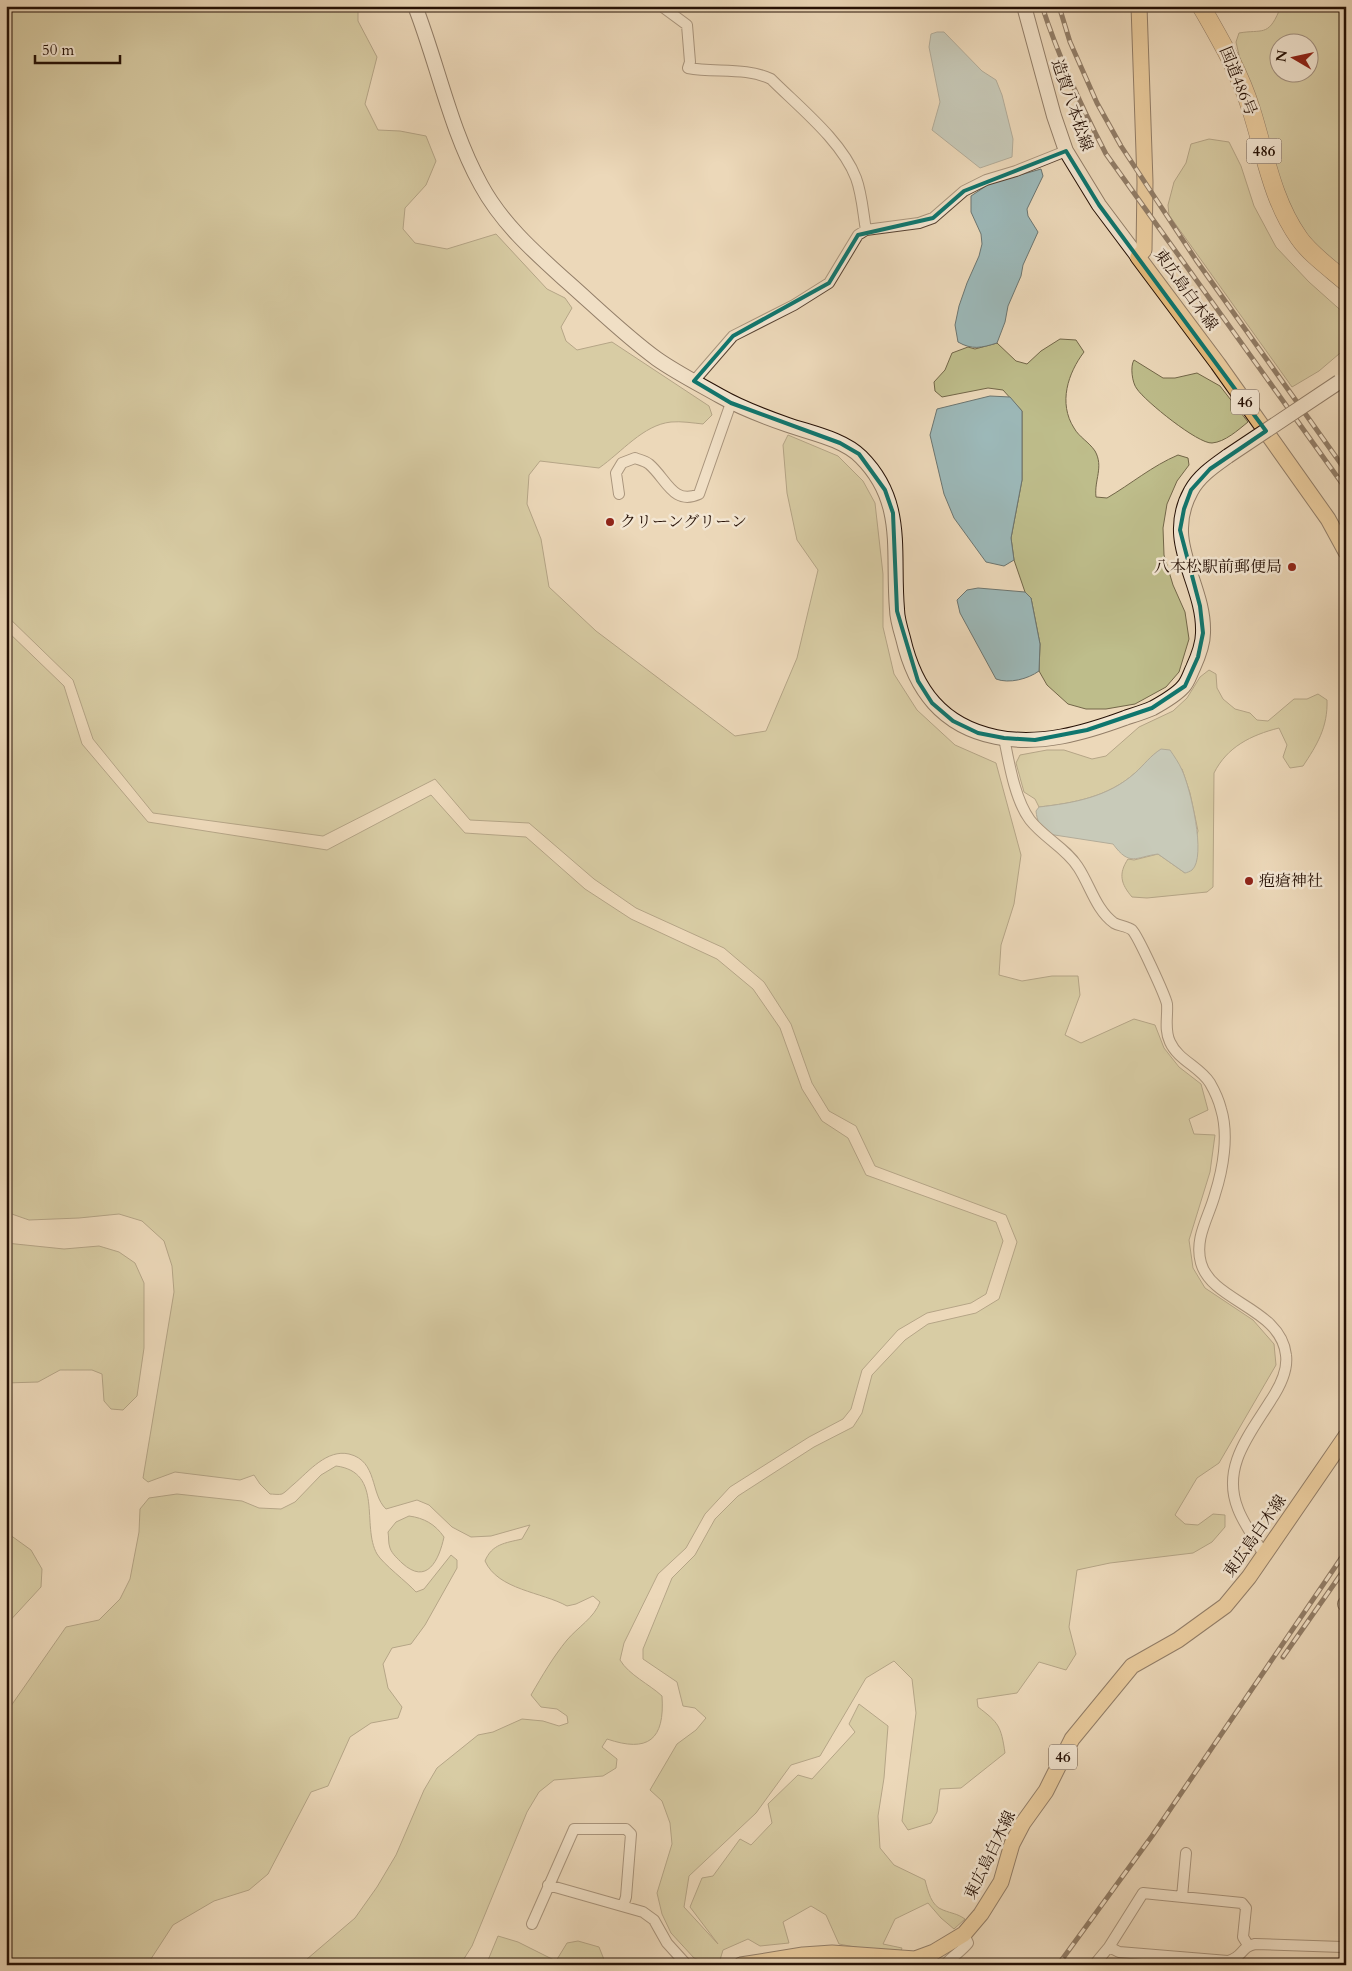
<svg xmlns="http://www.w3.org/2000/svg" width="1352" height="1971" viewBox="0 0 1352 1971" font-family="Cardo,'Noto Serif JP',serif">
	<rect width="100%" height="100%" fill="#ecd8b9"/>
	<filter id="stains"><feTurbulence type="fractalNoise" baseFrequency=".004" numOctaves="4"/><feColorMatrix values="0 0 0 0 .2 0 0 0 0 .09 0 0 0 0 .02 0 0 0 .5 -.17"/></filter>
	<radialGradient id="worn" r=".72"><stop offset=".6" stop-color="#630" stop-opacity="0"/><stop offset="1" stop-color="#630" stop-opacity=".3"/></radialGradient>
	<!-- green -->
	<path fill="#bebd8b" stroke="#726648" fill-rule="evenodd" d="M 6,6 L 358,6 L 358,21 L 377,57 L 365,104 L 378,130 L 400,131 L 426,136 L 436,161 L 426,185 L 405,208 L 403,229 L 415,243 L 447,249 L 496,234 L 547,289 L 565,298 L 572,308 L 561,327 L 566,341 L 577,350 L 612,342 L 709,406 L 712,415 L 703,424 C 693,423 681,421 671,422 C 643,425 622,452 599,468 L 540,461 L 529,475 L 527,504 L 541,539 L 549,587 L 596,631 L 735,736 L 766,731 L 797,658 L 818,570 L 797,540 L 787,493 L 783,445 L 788,435 L 838,456 L 863,481 L 875,503 L 883,574 L 883,627 L 894,674 L 917,710 L 955,745 L 996,763 L 1021,855 L 1014,904 L 1001,945 L 999,975 L 1022,981 L 1052,976 L 1078,976 L 1080,995 L 1065,1035 L 1081,1043 L 1134,1019 L 1155,1025 L 1164,1048 L 1179,1067 L 1201,1084 L 1208,1110 L 1189,1119 L 1194,1134 L 1215,1135 L 1210,1172 L 1189,1240 L 1193,1268 L 1205,1288 L 1253,1320 L 1274,1344 L 1276,1365 L 1219,1463 L 1197,1478 L 1175,1515 L 1185,1524 L 1198,1525 L 1213,1514 L 1225,1515 L 1225,1527 L 1212,1542 L 1193,1553 L 1110,1563 L 1077,1570 L 1069,1627 L 1076,1654 L 1066,1670 L 1039,1662 L 1017,1693 L 977,1699 L 978,1707 C 999,1723 1001,1726 1005,1753 L 961,1788 L 940,1789 L 937,1812 L 931,1823 L 908,1830 L 902,1821 L 916,1713 L 912,1679 L 894,1661 L 866,1678 L 820,1756 L 791,1765 L 756,1813 L 689,1876 L 684,1907 L 718,1944 L 690,1907 L 702,1878 L 713,1876 L 740,1839 L 751,1845 L 772,1823 L 768,1804 L 798,1775 L 812,1779 L 855,1732 L 849,1724 L 859,1704 L 888,1726 L 884,1778 L 878,1816 L 880,1848 L 894,1865 L 925,1880 C 928,1891 931,1906 943,1910 C 953,1914 956,1913 965,1919 L 954,1929 L 941,1918 L 928,1903 L 895,1919 L 883,1944 L 902,1948 L 901,1951 L 881,1952 L 839,1944 L 826,1915 L 811,1906 L 783,1922 L 789,1943 L 760,1946 L 748,1939 L 723,1950 L 720,1960 L 706,1963 L 694,1958 L 671,1933 L 662,1914 L 657,1893 L 672,1844 L 670,1823 L 662,1801 L 650,1790 L 677,1744 L 696,1730 L 706,1718 L 695,1708 L 683,1706 L 677,1682 L 643,1659 L 643,1649 L 672,1578 L 695,1555 L 715,1519 L 738,1496 L 814,1447 L 853,1427 L 862,1413 L 872,1375 L 905,1340 L 928,1324 L 976,1313 L 999,1299 L 1017,1242 L 1006,1215 L 875,1166 L 856,1126 L 829,1111 L 812,1083 L 791,1024 L 764,982 L 724,948 L 636,908 L 594,879 L 529,823 L 470,820 L 435,779 L 323,836 L 153,813 L 93,739 L 73,680 L 6,615 Z
		M 1278,6 L 1346,6 L 1346,276 L 1312,245 L 1296,223 L 1247,89 L 1236,42 L 1239,33 C 1262,29 1268,37 1279,11 ZM 1280,42 L 1310,42 L 1310,72 L 1280,72 Z
		M 1209,139 L 1229,142 L 1241,166 L 1254,206 L 1276,247 L 1309,282 L 1346,315 L 1346,348 L 1319,371 L 1292,387 L 1169,215 L 1168,205 L 1174,182 L 1186,163 L 1191,144 Z
		M 1060,339 L 1076,340 L 1084,352 C 1068,373 1058,403 1074,428 C 1079,437 1089,442 1095,451 C 1104,467 1094,480 1096,497 L 1107,498 C 1131,484 1152,466 1178,455 L 1188,458 L 1189,465 L 1177,481 L 1167,504 L 1163,528 L 1164,555 L 1173,585 L 1185,612 L 1189,639 L 1179,672 L 1166,687 L 1135,704 L 1106,709 L 1086,709 L 1068,704 L 1047,685 L 1039,671 L 1040,644 L 1031,598 L 1025,592 L 1014,560 L 1011,538 L 1022,480 L 1022,411 L 1003,390 L 988,388 L 942,397 L 935,391 L 934,382 L 945,370 L 952,353 L 968,347 L 975,349 L 997,343 L 1016,361 L 1027,364 L 1041,351 Z
		M 1134,360 L 1163,378 L 1175,378 L 1197,373 L 1220,386 L 1248,422 C 1238,430 1225,442 1212,443 C 1198,444 1145,401 1137,389 C 1132,383 1130,366 1134,360 Z
		M 6,630 L 64,686 L 82,744 L 148,822 L 327,850 L 431,795 L 465,833 L 526,837 L 585,889 L 631,919 L 717,959 L 753,989 L 780,1028 L 802,1089 L 822,1121 L 848,1138 L 866,1175 L 996,1222 L 1003,1241 L 986,1294 L 971,1303 L 927,1313 L 898,1330 L 862,1370 L 851,1409 L 843,1419 L 809,1437 L 730,1487 L 705,1514 L 686,1548 L 658,1574 L 624,1643 L 620,1660 C 629,1675 649,1684 662,1696 C 665,1740 648,1753 607,1739 L 602,1747 L 617,1759 L 616,1768 L 603,1776 L 554,1780 L 539,1792 L 527,1812 L 472,1946 L 460,1965 L 300,1965 L 355,1918 L 377,1887 L 396,1855 L 424,1790 L 437,1768 L 478,1735 L 493,1732 L 522,1719 L 543,1721 L 559,1726 L 568,1723 L 567,1716 L 557,1709 L 541,1707 L 531,1695 C 542,1676 553,1657 567,1640 C 578,1627 594,1618 600,1602 L 593,1596 L 576,1604 L 567,1606 C 542,1592 498,1590 485,1561 C 492,1544 505,1543 522,1539 L 530,1525 L 491,1536 L 471,1537 L 452,1527 L 429,1505 L 417,1500 L 386,1509 C 370,1494 378,1461 349,1454 C 327,1449 309,1471 294,1484 C 290,1487 286,1492 282,1494 C 279,1495 273,1494 270,1494 L 260,1484 L 254,1475 L 240,1480 L 175,1472 L 148,1482 L 143,1478 L 174,1292 L 172,1266 L 164,1241 L 142,1221 L 119,1214 L 79,1218 L 29,1220 L 6,1212 Z
		M 1209,670 L 1216,674 L 1217,688 L 1223,699 L 1235,709 L 1250,713 L 1257,720 L 1268,721 L 1294,699 L 1307,699 L 1318,694 L 1327,700 C 1328,727 1317,745 1303,766 L 1290,768 L 1283,757 L 1287,745 L 1279,728 C 1251,735 1227,747 1214,773 L 1213,887 L 1207,892 L 1147,898 L 1132,897 C 1121,884 1118,874 1128,859 L 1134,860 L 1158,854 L 1185,873 L 1198,831 L 1190,793 L 1182,769 L 1161,750 C 1150,756 1144,765 1135,773 C 1108,797 1074,803 1039,807 L 1035,799 L 1024,792 L 1016,763 L 1020,755 L 1047,750 L 1064,750 L 1092,759 L 1106,756 L 1139,727 L 1173,711 L 1187,698 L 1200,677 Z
		M 6,1243 L 64,1249 L 99,1246 L 119,1252 L 135,1263 L 144,1283 L 144,1348 L 137,1396 L 123,1410 L 111,1409 L 104,1401 L 102,1374 L 92,1370 L 60,1370 L 38,1382 L 6,1383 Z
		M 336,1466 C 384,1472 361,1526 377,1554 C 383,1564 407,1582 416,1592 L 424,1589 L 451,1555 L 457,1560 L 457,1568 L 425,1625 L 411,1644 L 392,1648 L 383,1664 L 388,1688 L 402,1707 L 398,1718 L 371,1723 L 350,1737 L 328,1786 L 311,1792 L 268,1874 L 249,1890 L 214,1901 L 173,1925 L 147,1965 L 6,1965 L 6,1713 L 66,1627 L 99,1620 L 120,1599 L 130,1579 L 139,1532 L 140,1509 L 149,1498 L 177,1494 L 242,1501 L 259,1508 L 281,1509 L 295,1502 L 321,1475 Z
		M 409,1516 C 424,1518 435,1524 444,1537 C 439,1560 427,1586 402,1563 C 398,1559 392,1554 390,1548 C 388,1543 389,1537 388,1532 L 396,1522 Z
		M 6,1532 L 31,1550 L 42,1569 L 41,1587 L 6,1625 Z
		M 498,1936 L 518,1942 L 556,1961 L 567,1943 L 578,1941 L 599,1947 L 605,1962 L 604,1965 L 486,1965 Z"/>
	<!-- water -->
	<path fill="#9cb8b8" stroke="#6c7570" d="M 937,32 L 944,32 L 982,71 L 996,80 L 1002,95 L 1013,139 L 1012,157 L 980,168 L 932,130 L 940,102 L 929,47 L 931,34 Z
		M 1041,169 L 1043,176 L 1027,209 L 1028,216 L 1038,232 L 1023,265 L 1021,276 L 1008,306 L 1005,322 L 997,343 C 981,348 972,350 958,342 L 955,325 L 959,306 L 967,283 L 979,256 L 982,244 L 981,234 L 971,212 L 971,196 L 989,184 Z
		M 990,396 L 1010,397 L 1022,411 L 1022,480 L 1011,538 L 1014,560 L 1004,566 L 986,562 L 954,518 L 944,494 L 930,435 L 937,409 Z
		M 978,588 L 1025,592 L 1031,598 L 1040,644 L 1039,671 C 1028,679 1009,684 996,679 L 960,613 L 957,600 L 967,590 Z
		M 1161,749 L 1170,750 C 1174,756 1179,763 1182,770 C 1190,787 1207,857 1192,870 C 1191,871 1186,873 1185,873 L 1158,854 C 1135,857 1130,867 1113,844 L 1048,834 C 1040,827 1037,821 1036,811 L 1039,807 C 1074,803 1108,797 1135,773 C 1144,765 1150,756 1161,749 Z"/>
	<g fill="none" stroke-linecap="round" stroke-linejoin="round">
		<!-- street casing -->
		<g stroke="#574232" stroke-width="12">
			<path id="street" d="M 665,6 L 664,8 L 687,25 L 690,62 L 688,68 C 715,73 746,67 771,79 C 799,107 842,141 856,178 C 862,194 863,213 866,230
				M 694,381 L 733,336 L 794,305 L 829,283 L 858,235 L 866,230 L 919,223 L 933,218 L 964,191 L 986,180 L 1016,171 L 1066,151
				M 619,494 L 616,473 L 622,463 L 635,458 C 640,460 645,461 649,464 C 666,478 673,506 699,494 L 731,403
				M 1004,738 C 1009,763 1015,800 1030,820 C 1044,838 1066,848 1078,867 C 1090,885 1096,910 1114,923 C 1119,926 1127,926 1132,930 C 1138,936 1165,995 1167,1004 C 1168,1016 1164,1030 1170,1042 C 1178,1060 1200,1067 1210,1083 C 1214,1090 1219,1101 1221,1109 C 1229,1135 1223,1169 1215,1194 C 1209,1217 1194,1238 1201,1263 C 1212,1302 1281,1308 1286,1355 C 1288,1370 1279,1388 1271,1400 C 1250,1434 1221,1467 1238,1509 C 1244,1525 1256,1540 1264,1555
				M 548,1885 L 643,1912 L 654,1920 L 667,1943 L 687,1965
				M 1182,1897 L 1186,1853
				M 532,1924 L 574,1829 L 626,1829 L 631,1834 L 626,1897 L 623,1906
				M 1109,1947 L 1119,1952 L 1228,1961 C 1244,1957 1240,1947 1255,1944 L 1342,1947 L 1346,1946
				M 945,1965 C 952,1956 961,1952 968,1943 L 964,1934
				M 1094,1965 L 1109,1947 L 1143,1893 L 1242,1903 L 1246,1908 L 1243,1937 L 1248,1945"/>
		</g>
		<!-- secondary casing -->
		<g stroke="#251005" stroke-width="16">
			<path id="secondary" d="M 415,6 C 438,65 450,129 481,185 C 501,222 532,250 563,278 C 594,305 624,335 657,359 C 677,373 699,384 720,396 C 741,408 765,417 788,425 C 811,433 843,439 861,457 C 906,502 892,552 897,609 C 897,618 900,628 903,638 C 915,690 942,726 996,737 C 1040,746 1084,733 1125,718 C 1134,715 1144,712 1153,708 C 1162,703 1176,695 1183,687 C 1188,682 1190,674 1193,668 C 1198,657 1203,645 1203,633 C 1205,583 1162,543 1191,491 C 1199,476 1214,466 1228,456
				M 1024,6 L 1054,116 L 1066,151 L 1099,205 L 1138,257
				M 1345,1604 L 1346,1604"/>
		</g>
		<!-- primary casing -->
		<g stroke="#251005" stroke-width="17">
			<path id="primary" d="M 1139,6 L 1145,182 L 1144,250 L 1138,257 L 1218,364 L 1328,519 L 1346,552
				M 741,1965 L 803,1955 L 832,1953 L 915,1959 L 934,1952 L 964,1934 L 981,1914 L 1001,1882 L 1012,1844 L 1023,1823 L 1046,1791 L 1072,1739 L 1132,1666 L 1178,1640 L 1225,1606 L 1249,1577 L 1346,1436"/>
		</g>
		<!-- highway casing -->
		<g stroke="#251005" stroke-width="19">
			<path id="highway" d="M 1201,6 C 1221,41 1239,71 1251,109 C 1265,153 1272,200 1299,238 C 1309,253 1331,269 1346,282"/>
		</g>
		<!-- street -->
		<use href="#street" stroke="#f3e6d2" stroke-width="10"/>
		<!-- secondary -->
		<use href="#secondary" stroke="#f3e6d2" stroke-width="14"/>
		<!-- primary -->
		<use href="#primary" stroke="#e6bc7c" stroke-width="15"/>
		<!-- highway -->
		<use href="#highway" stroke="#e6bc7c" stroke-width="18"/>
		<!-- rail casing -->
		<g stroke="#251005" stroke-width="5">
			<path id="rail" d="M 1042,6 C 1059,58 1081,106 1106,154 L 1346,489
				M 1059,6 L 1070,42 L 1097,103 L 1121,146 L 1196,260 L 1346,471
				M 1283,1657 L 1346,1567
				M 1058,1965 L 1152,1836 L 1346,1551"/>
		</g>
		<!-- rail -->
		<use href="#rail" stroke="#f3e6d2" stroke-width="3" stroke-dasharray="9" stroke-linecap="butt"/>
		<!-- secondary-bridge casing -->
		<g stroke="#251005" stroke-width="16" stroke-linecap="butt">
			<path id="secondary-bridge" d="M 1228,456 L 1339,382"/>
		</g>
		<!-- secondary-bridge -->
		<use href="#secondary-bridge" stroke="#f3e6d2" stroke-width="14"/>
	</g>
	<!-- marked area -->
	<path d="M0 0H1352V1971H0ZM 1066,151 L 1099,205 L 1266,431 L 1210,469 L 1191,490 L 1184,509 L 1180,530 L 1200,606 L 1203,633 L 1198,657 L 1185,686 L 1152,708 L 1087,730 L 1035,740 L 1004,738 L 978,733 L 953,721 L 932,703 L 918,681 L 897,611 L 893,513 L 885,490 L 859,454 L 840,443 L 731,403 L 694,381 L 733,336 L 829,283 L 858,235 L 933,218 L 964,191 Z" fill="#ecd8b9" fill-opacity=".55" fill-rule="evenodd"/>
	<path fill="none" stroke="#0f766e" stroke-width="4" stroke-linejoin="round" d="M 1066,151 L 1099,205 L 1266,431 L 1210,469 L 1191,490 L 1184,509 L 1180,530 L 1200,606 L 1203,633 L 1198,657 L 1185,686 L 1152,708 L 1087,730 L 1035,740 L 1004,738 L 978,733 L 953,721 L 932,703 L 918,681 L 897,611 L 893,513 L 885,490 L 859,454 L 840,443 L 731,403 L 694,381 L 733,336 L 829,283 L 858,235 L 933,218 L 964,191 Z"/>
	<!-- markers -->
	<g fill="#8f2418" stroke="#f3e6d2" stroke-width="2">
		<circle cx="610" cy="522" r="5"/>
		<circle cx="1292" cy="567" r="5"/>
		<circle cx="1249" cy="881" r="5"/>
	</g>
	<g text-anchor="middle" dominant-baseline="central" stroke-width="5" stroke-linejoin="round" paint-order="stroke">
		<!-- shield labels -->
		<g fill="#f3e6d2" stroke="#635042" stroke-width="1">
			<rect x="1246.5" y="138.5" width="35" height="25" rx="4"/>
			<rect x="1231" y="389.5" width="28" height="25" rx="4"/>
			<rect x="1049" y="1744.5" width="28" height="25" rx="4"/>
		</g>
		<g font-size="15" font-weight="bold" fill="#251005">
			<text x="1264" y="151">486</text>
			<text x="1245" y="402">46</text>
			<text x="1063" y="1757">46</text>
		</g>
		<!-- street labels -->
		<g font-size="16" fill="#251005" stroke="#f3e6d2">
			<text transform="translate(1238 81) rotate(68)">国道486号</text>
			<text transform="translate(1072 105) rotate(71)">造賀八本松線</text>
			<text transform="translate(1186 290) rotate(54)">東広島白木線</text>
			<text transform="translate(1255 1536) rotate(-55)">東広島白木線</text>
			<text transform="translate(990 1855) rotate(-64)">東広島白木線</text>
		</g>
		<!-- poi labels -->
		<g font-size="16" fill="#251005" stroke="#f3e6d2" text-anchor="start">
			<text x="620" y="522">クリーングリーン</text>
			<text x="1282" y="567" text-anchor="end">八本松駅前郵便局</text>
			<text x="1259" y="881">疱瘡神社</text>
		</g>
	</g>
	<!-- margin -->
	<rect width="1352" height="1971" fill="none" stroke="#ecd8b9" stroke-width="25"/>
	<rect x="8" y="8" width="1337" height="1956" fill="none" stroke="#251005" stroke-width="2.5"/>
	<rect x="12" y="12" width="1327" height="1946" fill="none" stroke="#251005"/>
	<!-- north arrow -->
	<g transform="translate(1294 58) rotate(279)"><circle r="24" fill="#f3e6d2" stroke="#a19080"/>
	<path d="M0-4L9 19L0 12L-9 19Z" fill="#8f2418"/>
	<text y="-8" font-size="14" font-weight="bold" text-anchor="middle" fill="#251005">N</text>
	</g>
	<!-- scale -->
	<path d="M35 55v8h85v-8" fill="none" stroke="#251005" stroke-width="2.5"/>
	<text x="42" y="55" font-size="15" fill="#251005" stroke="#f3e6d2" stroke-width="4" paint-order="stroke">50 m</text>
	<rect width="100%" height="100%" filter="url(#stains)"/>
	<rect width="100%" height="100%" fill="url(#worn)"/>
</svg>
